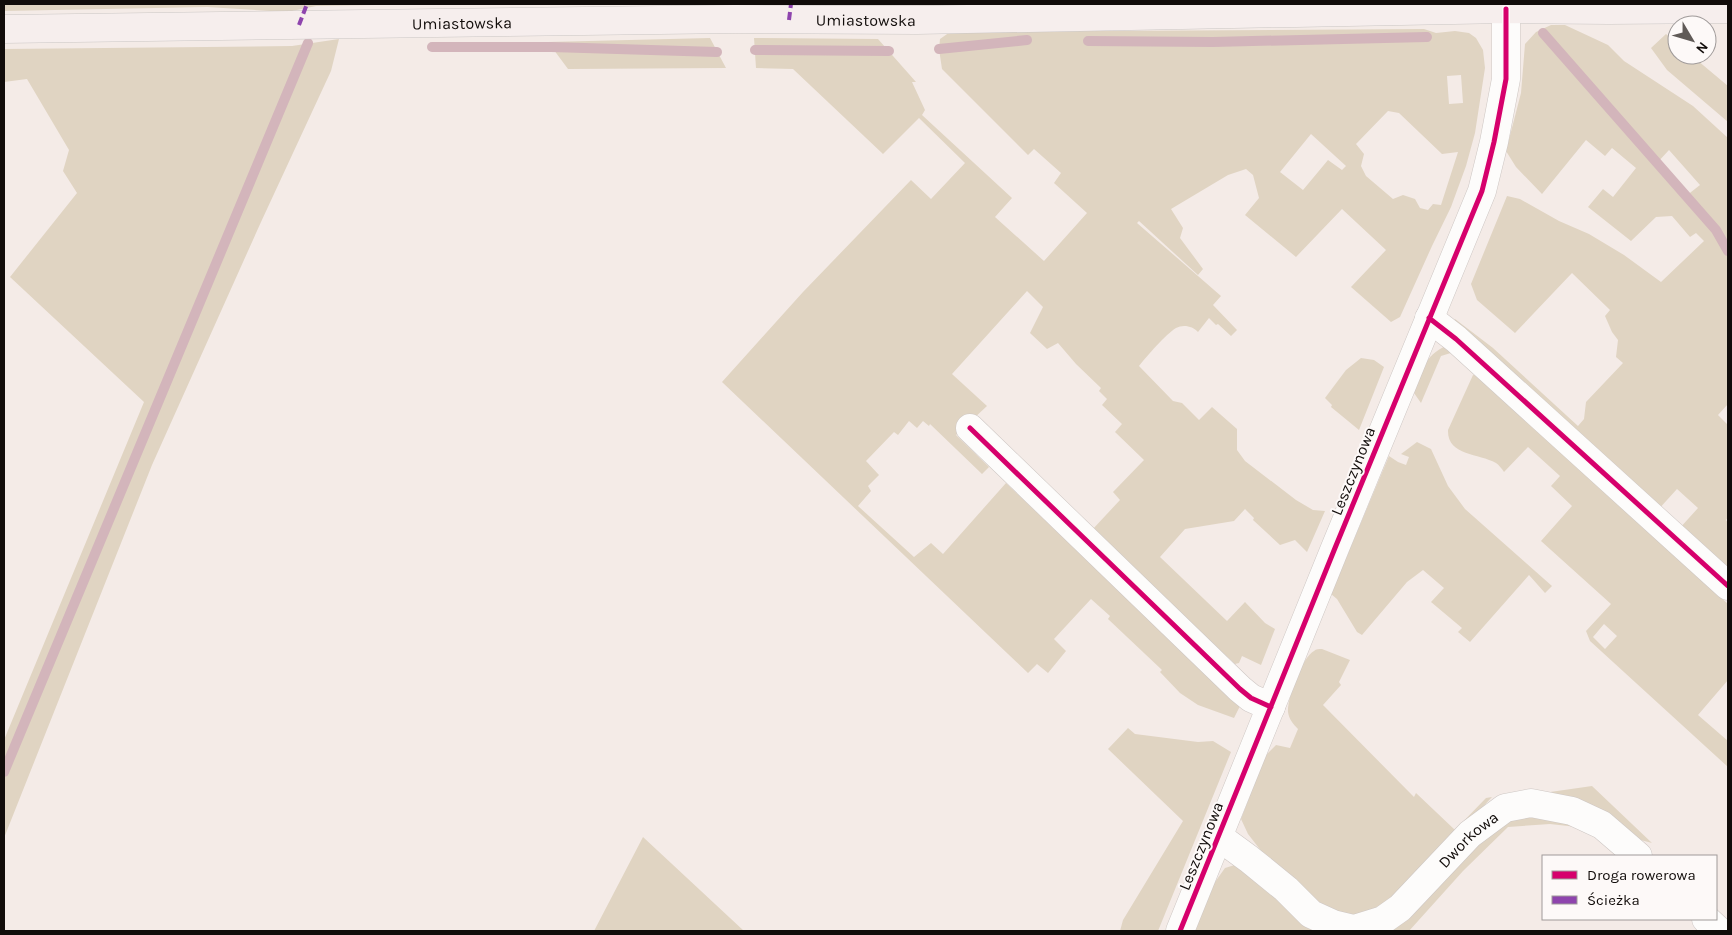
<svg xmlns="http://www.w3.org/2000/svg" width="1732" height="935" viewBox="0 0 1732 935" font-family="Karla,sans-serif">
	<rect width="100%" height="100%" fill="#f4ebe7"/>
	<!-- green -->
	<path fill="#e0d4c2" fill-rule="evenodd" d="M 4,4 L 434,4 L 316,6 L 287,12 L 207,7 L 4,11 Z
		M 1551,25 L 1565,25 L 1608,45 L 1624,61 L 1693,106 L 1728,138 L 1728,404 L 1718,415 L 1728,425 L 1728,517 L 1726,520 L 1728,523 L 1728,573 L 1679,529 L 1698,508 L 1677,489 L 1657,511 L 1453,324 L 1455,319 L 1493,348 L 1578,426 L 1584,419 L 1586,402 L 1623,363 L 1616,357 L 1618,340 L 1612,332 L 1605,316 L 1610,310 L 1572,273 L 1515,333 L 1477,300 L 1471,284 L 1507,196 L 1520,199 L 1559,221 L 1589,234 L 1624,255 L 1661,282 L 1704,241 L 1696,233 L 1690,237 L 1672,216 L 1656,217 L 1631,241 L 1588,207 L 1603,189 L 1613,197 L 1636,168 L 1612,148 L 1605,156 L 1586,140 L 1542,194 L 1516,167 L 1506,151 L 1521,93 L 1525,44 L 1536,32 ZM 1669,150 L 1700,185 L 1686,196 L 1657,163 Z
		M 1424,29 L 1436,33 L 1455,31 L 1469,33 L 1476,38 L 1483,50 L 1485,68 L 1475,133 L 1466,166 L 1451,207 L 1432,246 L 1400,317 L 1391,322 L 1351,287 L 1386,250 L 1342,209 L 1296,257 L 1245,215 L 1259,198 L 1253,175 L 1246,169 L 1228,175 L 1171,209 L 1183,228 L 1180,238 L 1203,269 L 1198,275 L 1139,221 L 1137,223 L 1221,296 L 1213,305 L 1237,330 L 1231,336 L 1218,324 L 1216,325 L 1209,318 L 1198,332 C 1193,326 1183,324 1176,328 C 1166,334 1147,356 1139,366 L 1173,401 L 1182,403 L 1199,420 L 1212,407 L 1237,429 L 1237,450 L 1245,461 L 1296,500 L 1313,510 L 1325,511 L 1307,552 L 1295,540 L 1280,545 L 1253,520 L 1254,518 L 1245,509 L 1234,521 L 1185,529 L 1160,557 L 1227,621 L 1245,602 L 1265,623 L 1275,629 L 1261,665 L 1242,656 L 1239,663 L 1235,664 L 1092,530 L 1120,500 L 1113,492 L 1144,460 L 1115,432 L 1122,424 L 1102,405 L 1107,399 L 1099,391 L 1101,388 L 1076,364 L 1058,343 L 1047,349 L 1030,333 L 1043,307 L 1027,291 L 952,374 L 987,406 L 956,435 L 989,467 L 982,474 L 930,424 L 929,426 L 923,421 L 917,428 L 909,421 L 898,435 L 894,432 L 866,461 L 879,475 L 868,486 L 871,491 L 858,506 L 914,557 L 931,543 L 943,554 L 1006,483 L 1240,706 L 1234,718 L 1198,705 L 1180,693 L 1160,672 L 1162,670 L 1108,619 L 1110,616 L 1091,599 L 1054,639 L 1066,651 L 1048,673 L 1037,664 L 1028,673 L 722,382 L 803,292 L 911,180 L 931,199 L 965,163 L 919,118 L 883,154 L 793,69 L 756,68 L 754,38 L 878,39 L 916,82 L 912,82 L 925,110 L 922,115 L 1012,198 L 995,217 L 1044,261 L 1087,213 L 1054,183 L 1061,173 L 1034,149 L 1028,155 L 942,69 L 939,49 L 940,39 L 950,32 ZM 1461,75 L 1463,103 L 1449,104 L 1447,76 ZM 1388,111 L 1399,113 L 1442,154 L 1458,152 L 1441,205 L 1433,204 L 1428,210 L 1420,208 L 1415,199 L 1403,195 L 1393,199 L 1366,176 L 1361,166 L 1364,154 L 1356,144 ZM 1311,134 L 1346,166 L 1342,170 L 1328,160 L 1303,190 L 1280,172 Z
		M 1666,34 L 1677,43 L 1677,55 L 1691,55 L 1728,86 L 1728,122 L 1667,70 L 1651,48 Z
		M 710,38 L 726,68 L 568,69 L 548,42 Z
		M 339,39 L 331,71 L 261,222 L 152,465 L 4,838 L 4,740 L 144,402 L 10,277 L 77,193 L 63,171 L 69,150 L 27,79 L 4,82 L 4,49 L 292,46 Z
		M 1446,346 L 1454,352 L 1441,356 L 1421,403 L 1414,393 C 1420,373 1425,355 1446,346 Z
		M 1361,358 L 1374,360 L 1384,367 L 1359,430 L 1331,407 L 1332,405 L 1325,398 L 1346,370 Z
		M 1473,375 L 1481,376 L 1728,604 L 1728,680 L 1698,715 L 1728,741 L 1728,767 L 1590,641 L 1586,631 L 1611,604 L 1541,541 L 1572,506 L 1551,486 L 1560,476 L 1528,447 L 1504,472 C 1502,469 1499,465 1496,463 C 1479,453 1447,456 1448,430 ZM 1604,624 L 1617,636 L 1605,649 L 1593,637 Z
		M 1417,442 L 1431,449 L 1448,486 L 1465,509 L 1552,586 L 1545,593 L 1529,575 L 1470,642 L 1458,632 L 1462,628 L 1431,602 L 1444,588 L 1423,570 L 1407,582 L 1362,635 L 1357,632 L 1337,599 L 1331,594 L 1389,456 L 1398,462 L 1406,465 L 1409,457 L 1401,454 Z
		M 1322,649 L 1350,660 L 1339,682 L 1341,685 L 1323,705 L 1414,797 L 1416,793 L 1455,830 L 1486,798 L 1492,797 L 1389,908 L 1353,919 L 1326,908 L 1262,852 L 1248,834 L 1241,819 L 1265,756 L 1276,745 L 1290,748 L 1298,729 C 1293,724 1289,719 1288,712 C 1287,699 1302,657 1314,651 C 1316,649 1319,649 1322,649 Z
		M 1128,728 L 1135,734 L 1198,742 L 1213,741 L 1231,752 L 1158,931 L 1120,931 L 1123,920 L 1183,821 L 1108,749 Z
		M 1592,786 L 1652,843 L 1633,838 L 1588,806 L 1550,792 Z
		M 1517,818 L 1548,818 L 1583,823 L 1624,856 L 1616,856 L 1586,828 L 1550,824 L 1508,827 L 1463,871 L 1409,931 L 1382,931 L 1492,827 Z
		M 643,837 L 744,931 L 594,931 Z
		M 1238,864 L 1325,931 L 1195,931 L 1215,882 L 1225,868 Z"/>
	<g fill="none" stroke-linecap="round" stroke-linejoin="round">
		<!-- stream -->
		<path stroke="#d3b5bb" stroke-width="10" d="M 1543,33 L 1716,230 L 1728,251
			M 1088,41 L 1213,42 L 1427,37
			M 432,47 L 551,47 L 717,52
			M 939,49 L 1027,40
			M 755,50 L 889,51
			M 4,772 L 308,43"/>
		<!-- minor casing -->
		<g stroke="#cec7c4" stroke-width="29">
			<g id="minor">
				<path d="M 1429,318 L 1456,339 L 1728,586"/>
				<path d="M 970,428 L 1240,689 L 1251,698 L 1271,707"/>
				<path id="s1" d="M 1219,837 L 1249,859 L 1286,889 L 1311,914 L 1333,924 L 1354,929 L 1383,920 L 1400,908 L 1470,834 L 1505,808 L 1531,803 L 1572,811 L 1602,825 L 1638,856"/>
				<path d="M 1706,919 L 1719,931"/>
				<path d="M 1180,931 L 1335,548 L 1482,191 L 1494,142 L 1506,79 L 1506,9"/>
			</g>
		</g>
		<!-- major casing -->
		<g stroke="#cbc7c5" stroke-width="29">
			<g id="major">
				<path id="s2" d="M 4,29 L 735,19 L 917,20 L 1506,9 L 1609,10 L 1728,9"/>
			</g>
		</g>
		<!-- minor -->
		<use href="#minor" stroke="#fdfcfb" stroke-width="28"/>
		<!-- major -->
		<use href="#major" stroke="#f6eeed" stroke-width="28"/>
		<!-- quiet -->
		<path stroke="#8e44ad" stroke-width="4" stroke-dasharray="8 4" stroke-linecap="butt" d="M 789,20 L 791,4
			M 299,25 L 307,4"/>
		<!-- cycleway casing -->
		<g stroke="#fdf9f8" stroke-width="8">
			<path id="cycleway" d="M 1429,318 L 1456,339 L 1728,586
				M 970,428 L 1240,689 L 1251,698 L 1271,707
				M 1180,931 L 1335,548 L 1482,191 L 1494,142 L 1506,79 L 1506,9"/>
		</g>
		<!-- cycleway -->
		<use href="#cycleway" stroke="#d6006c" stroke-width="5"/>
	</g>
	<g text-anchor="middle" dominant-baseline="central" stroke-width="4" stroke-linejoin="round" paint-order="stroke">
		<!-- street labels -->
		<g font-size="16" fill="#110c0a" stroke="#fdf9f8">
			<text stroke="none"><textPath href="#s2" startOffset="862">Umiastowska</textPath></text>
			<text stroke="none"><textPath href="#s2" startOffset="458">Umiastowska</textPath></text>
			<text transform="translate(1353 471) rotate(-68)">Leszczynowa</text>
			<text stroke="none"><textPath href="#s1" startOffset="314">Dworkowa</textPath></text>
			<text transform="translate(1201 846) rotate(-68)">Leszczynowa</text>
		</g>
	</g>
	<!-- border -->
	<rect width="1732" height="935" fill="none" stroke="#110c0a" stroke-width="10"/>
	<!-- legend -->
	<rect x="1542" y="855" width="175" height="65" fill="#fdf9f8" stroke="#9f9a99"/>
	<rect x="1552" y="871" width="25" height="8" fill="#d6006c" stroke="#9f9a99"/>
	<text x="1587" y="880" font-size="15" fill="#110c0a">Droga rowerowa</text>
	<rect x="1552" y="896" width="25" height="8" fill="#8e44ad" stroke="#9f9a99"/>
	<text x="1587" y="905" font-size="15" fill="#110c0a">Ścieżka</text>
	<!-- north arrow -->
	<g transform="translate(1692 40) rotate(128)"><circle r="24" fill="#fdf9f8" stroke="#9f9a99"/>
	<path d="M0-4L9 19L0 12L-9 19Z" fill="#605a57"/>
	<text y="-8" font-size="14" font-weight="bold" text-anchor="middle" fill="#110c0a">N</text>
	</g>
</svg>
